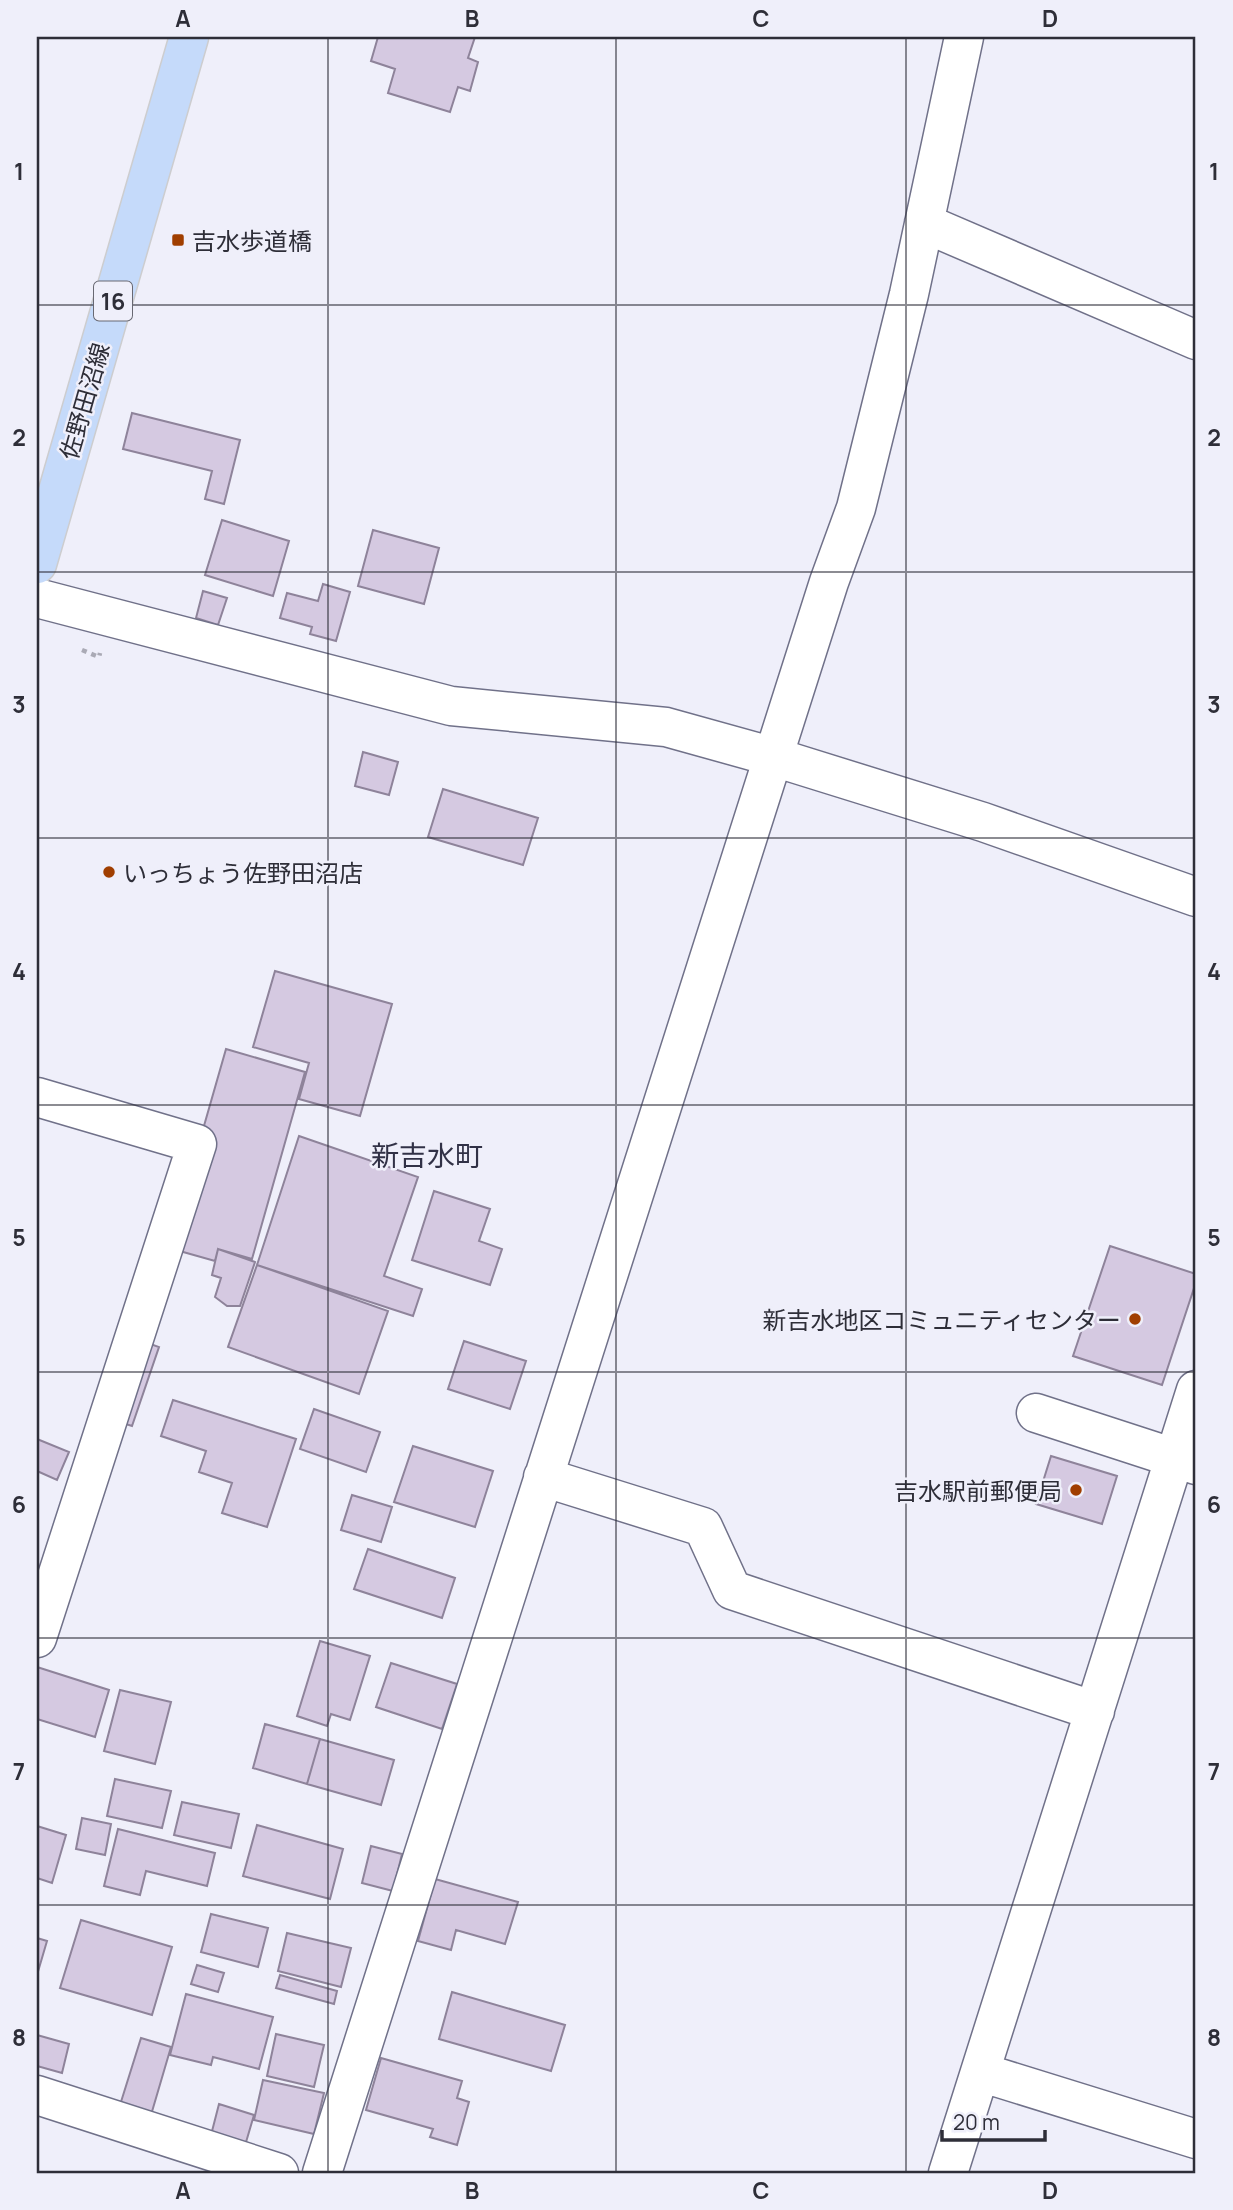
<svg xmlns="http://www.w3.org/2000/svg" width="1233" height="2210" viewBox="0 0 1233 2210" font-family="Manrope,'Noto Sans JP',sans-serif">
	<rect width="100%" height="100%" fill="#efeffa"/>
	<!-- building -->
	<path fill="#d5c9e1" stroke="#8e839a" stroke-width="2" d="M 378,37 L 475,37 L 468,58 L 478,62 L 470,91 L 458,87 L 450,112 L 388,93 L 395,69 L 371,61 Z
		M 132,413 L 240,440 L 224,504 L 205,499 L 212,471 L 123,449 Z
		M 222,520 L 289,541 L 273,596 L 205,575 Z
		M 373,530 L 439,548 L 424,604 L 358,586 Z
		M 323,584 L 350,592 L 336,641 L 310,634 L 312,627 L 280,618 L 287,593 L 318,601 Z
		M 203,591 L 227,598 L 218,625 L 196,618 Z
		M 363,752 L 398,762 L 389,795 L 355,786 Z
		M 443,789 L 538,818 L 523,865 L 428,837 Z
		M 275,971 L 392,1004 L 360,1116 L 299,1099 L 309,1063 L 253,1047 Z
		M 226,1049 L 305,1072 L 252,1259 L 218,1249 L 215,1261 L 169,1248 Z
		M 299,1136 L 418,1177 L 384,1276 L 422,1289 L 413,1316 L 257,1265 Z
		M 434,1191 L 490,1209 L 479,1241 L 502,1249 L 490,1285 L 412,1260 Z
		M 1110,1246 L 1196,1274 L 1196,1282 L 1162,1385 L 1073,1356 Z
		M 218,1249 L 255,1262 L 240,1306 L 227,1306 L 215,1297 L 221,1278 L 212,1275 Z
		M 257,1265 L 388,1311 L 359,1394 L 228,1347 Z
		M 128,1336 L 159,1347 L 132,1426 L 101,1416 Z
		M 464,1341 L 526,1361 L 510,1409 L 448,1389 Z
		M 173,1400 L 296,1439 L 267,1527 L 222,1513 L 232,1483 L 199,1472 L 206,1451 L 161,1436 Z
		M 314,1409 L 380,1432 L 366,1472 L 300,1449 Z
		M 37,1439 L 69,1452 L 57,1480 L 37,1471 Z
		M 413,1446 L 493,1471 L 475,1527 L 394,1502 Z
		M 1051,1456 L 1117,1476 L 1102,1524 L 1036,1504 Z
		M 352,1495 L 392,1507 L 381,1542 L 341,1530 Z
		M 368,1549 L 455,1578 L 442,1618 L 354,1589 Z
		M 320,1641 L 370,1656 L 350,1720 L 331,1714 L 327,1726 L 297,1716 Z
		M 391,1663 L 457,1684 L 442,1729 L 376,1707 Z
		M 37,1667 L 109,1690 L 95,1737 L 37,1719 Z
		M 120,1690 L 171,1702 L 155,1764 L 104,1751 Z
		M 265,1724 L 320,1739 L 307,1784 L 253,1768 Z
		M 320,1739 L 394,1760 L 381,1805 L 307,1784 Z
		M 115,1779 L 171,1791 L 162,1828 L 107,1816 Z
		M 182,1802 L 239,1814 L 231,1848 L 174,1835 Z
		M 82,1818 L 111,1824 L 105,1855 L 76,1849 Z
		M 257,1825 L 343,1849 L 330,1899 L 243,1876 Z
		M 37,1826 L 66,1835 L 52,1883 L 37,1878 Z
		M 118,1829 L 215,1853 L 207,1886 L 146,1871 L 140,1895 L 104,1886 Z
		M 371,1846 L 402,1854 L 393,1891 L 362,1883 Z
		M 435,1879 L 518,1902 L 505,1944 L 456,1930 L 451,1950 L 418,1941 Z
		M 211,1914 L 268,1928 L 258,1967 L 201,1952 Z
		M 81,1920 L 172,1947 L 152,2015 L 60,1988 Z
		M 287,1933 L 351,1948 L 341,1987 L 278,1971 Z
		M 37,1938 L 47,1941 L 37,1975 Z
		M 197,1965 L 224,1973 L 218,1992 L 191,1984 Z
		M 280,1975 L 337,1991 L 334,2004 L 276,1988 Z
		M 452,1992 L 565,2025 L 551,2071 L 439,2039 Z
		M 186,1994 L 273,2017 L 259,2069 L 213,2057 L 211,2065 L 170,2055 Z
		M 276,2034 L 324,2045 L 314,2087 L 267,2076 Z
		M 37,2035 L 69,2044 L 62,2073 L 37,2066 Z
		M 141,2038 L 171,2047 L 151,2115 L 120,2105 Z
		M 381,2058 L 462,2081 L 457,2098 L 469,2102 L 457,2145 L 430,2137 L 433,2129 L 366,2110 Z
		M 263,2080 L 324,2093 L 314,2134 L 254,2120 Z
		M 219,2104 L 254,2115 L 244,2149 L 210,2139 Z"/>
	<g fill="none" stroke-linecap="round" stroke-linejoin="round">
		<!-- minor casing -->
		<g stroke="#707189" stroke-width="41">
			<path id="minor" d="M 924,223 L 1196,340
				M 37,598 L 451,706 L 666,727 L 774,757 L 983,822 L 1196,897
				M 37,1097 L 197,1144 L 37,1638
				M 1036,1413 L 1196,1465
				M 543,1477 L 703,1527 L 732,1590 L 1095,1711
				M 980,2072 L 1196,2139
				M 37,2095 L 279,2173
				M 322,2173 L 829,582 L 856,508 L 909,294 L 964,37
				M 948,2173 L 1196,1390"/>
		</g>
		<!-- major casing -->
		<g stroke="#cdcdcf" stroke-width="41">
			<path id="major" d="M 37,564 L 189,37"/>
		</g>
		<!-- path -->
		<path stroke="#aaaab5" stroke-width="4.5" stroke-dasharray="5 5" stroke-linecap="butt" d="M 82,650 L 99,657 L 100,653"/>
		<!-- minor -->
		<use href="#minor" stroke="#fff" stroke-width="38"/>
		<!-- major -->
		<use href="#major" stroke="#c5dafa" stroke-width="38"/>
	</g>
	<!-- grid -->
	<path fill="none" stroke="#2e2e38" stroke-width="2" stroke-opacity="0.55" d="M 328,37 L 328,2173M 616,37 L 616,2173M 906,37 L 906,2173M 37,305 L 1196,305M 37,572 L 1196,572M 37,838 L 1196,838M 37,1105 L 1196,1105M 37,1372 L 1196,1372M 37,1638 L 1196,1638M 37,1905 L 1196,1905"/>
	<!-- markers -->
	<g fill="#a03e00" stroke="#efeffa" stroke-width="2.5">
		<rect x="171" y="233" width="14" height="14" rx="3.5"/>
		<circle cx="109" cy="872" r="7"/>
		<circle cx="1135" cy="1319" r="7"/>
		<circle cx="1076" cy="1490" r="7"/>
	</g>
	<g text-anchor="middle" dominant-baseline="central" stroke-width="5" stroke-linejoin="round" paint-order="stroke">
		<!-- shield labels -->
		<rect fill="#efeffa" stroke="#686872" stroke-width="2" x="94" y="281.5" width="38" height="39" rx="5"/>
		<g font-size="23" font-weight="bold" fill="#2e2e38">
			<text x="113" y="301">16</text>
		</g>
		<!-- poi labels -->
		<g font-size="24" fill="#2e2e38" stroke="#efeffa" text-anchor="start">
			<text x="192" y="240">吉水歩道橋</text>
			<text x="123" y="872">いっちょう佐野田沼店</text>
			<text x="1121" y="1319" text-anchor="end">新吉水地区コミュニティセンター</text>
			<text x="1062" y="1490" text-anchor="end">吉水駅前郵便局</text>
		</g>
		<!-- street labels -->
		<g font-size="24" fill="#2e2e38" stroke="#efeffa">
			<text transform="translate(84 401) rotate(-74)">佐野田沼線</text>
		</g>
		<!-- quarter labels -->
		<g font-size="28" fill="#313146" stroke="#efeffa">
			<text x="427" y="1155">新吉水町</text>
		</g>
	</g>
	<!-- border -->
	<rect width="1233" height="2210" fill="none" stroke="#efeffa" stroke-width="77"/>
	<!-- scale -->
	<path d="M942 2130v10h103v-10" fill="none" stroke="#2e2e38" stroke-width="3.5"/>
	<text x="953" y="2130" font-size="21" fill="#2e2e38" stroke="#efeffa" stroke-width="5" paint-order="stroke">20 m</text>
	<rect x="38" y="38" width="1156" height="2134" fill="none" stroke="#2e2e38" stroke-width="2.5"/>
	<g font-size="23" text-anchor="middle" font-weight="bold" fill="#2e2e38">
		<text x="183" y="27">A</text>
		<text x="472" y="27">B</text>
		<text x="761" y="27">C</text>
		<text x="1050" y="27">D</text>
		<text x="19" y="180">1</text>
		<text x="1214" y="180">1</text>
		<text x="19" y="446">2</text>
		<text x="1214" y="446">2</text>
		<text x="19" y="713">3</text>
		<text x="1214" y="713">3</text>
		<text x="19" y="980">4</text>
		<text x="1214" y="980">4</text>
		<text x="19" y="1246">5</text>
		<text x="1214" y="1246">5</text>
		<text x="19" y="1513">6</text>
		<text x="1214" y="1513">6</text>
		<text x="19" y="1780">7</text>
		<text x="1214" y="1780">7</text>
		<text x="19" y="2046">8</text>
		<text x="1214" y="2046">8</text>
		<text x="183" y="2199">A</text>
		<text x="472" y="2199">B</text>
		<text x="761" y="2199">C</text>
		<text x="1050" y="2199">D</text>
	</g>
</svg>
